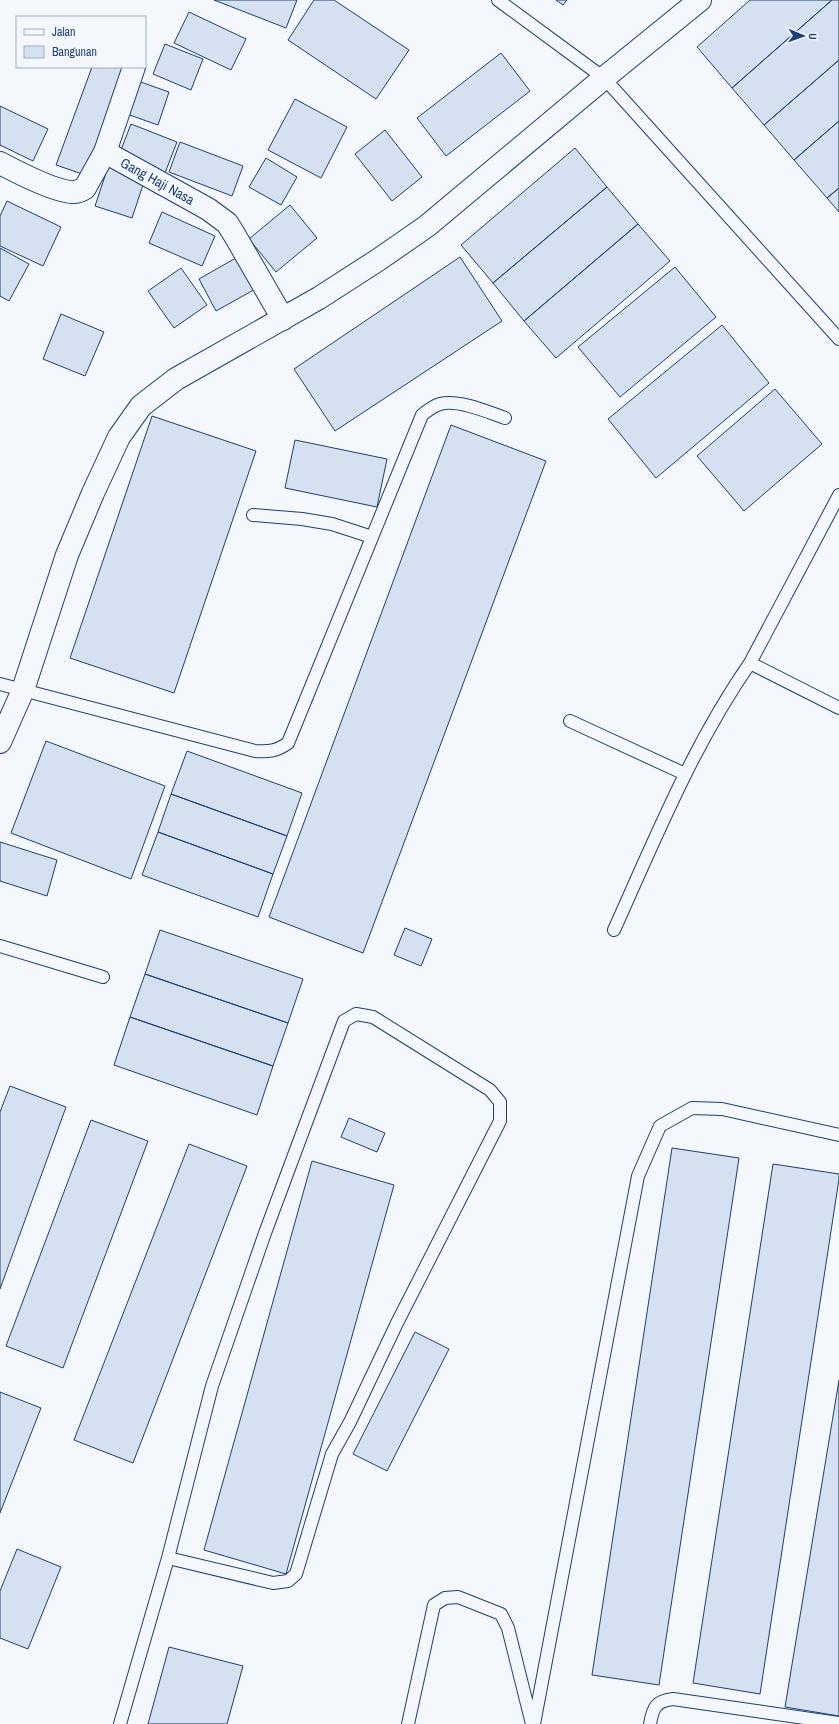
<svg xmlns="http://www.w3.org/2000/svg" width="839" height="1724" viewBox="0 0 839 1724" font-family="'Archivo Narrow',sans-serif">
	<rect width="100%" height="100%" fill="#f4f7fb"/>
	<!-- building -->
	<path fill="#d5e0f0" stroke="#1d3f73" d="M 214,0 L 297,0 L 286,28 Z
		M 314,0 L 334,0 L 409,50 L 376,99 L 288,40 Z
		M 556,0 L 567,0 L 563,5 Z
		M 750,0 L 832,0 L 732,88 L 697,47 Z
		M 832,0 L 839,0 L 839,60 L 764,125 L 732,88 Z
		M 189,12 L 246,39 L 231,70 L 174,43 Z
		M 165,44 L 203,59 L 191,90 L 153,74 Z
		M 501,53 L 530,91 L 446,156 L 417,118 Z
		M 839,60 L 839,121 L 794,160 L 764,125 Z
		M 92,67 L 127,67 L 88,176 L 56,165 Z
		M 132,79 L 169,92 L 158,125 L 121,112 Z
		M 295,99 L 347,127 L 321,178 L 268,150 Z
		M 0,106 L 48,129 L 33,161 L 0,145 Z
		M 839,121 L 839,188 L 827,198 L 794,160 Z
		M 131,124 L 177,142 L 165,173 L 119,155 Z
		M 385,130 L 422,177 L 392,201 L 355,154 Z
		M 180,142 L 243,166 L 232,196 L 169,172 Z
		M 575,148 L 607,187 L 493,283 L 461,245 Z
		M 266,158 L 297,177 L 281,205 L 249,187 Z
		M 109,164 L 146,176 L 132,218 L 95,206 Z
		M 607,187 L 638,224 L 524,321 L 493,283 Z
		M 839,188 L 839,212 L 827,198 Z
		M 7,201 L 61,227 L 43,266 L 0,246 L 0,216 Z
		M 290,205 L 317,238 L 276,272 L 249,239 Z
		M 162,212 L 215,236 L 202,266 L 149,243 Z
		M 638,224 L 670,261 L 556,358 L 524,321 Z
		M 0,248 L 29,264 L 9,301 L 0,296 Z
		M 241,255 L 259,287 L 216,311 L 199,279 Z
		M 460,257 L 502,321 L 335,431 L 294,369 Z
		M 675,267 L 716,317 L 620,397 L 578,347 Z
		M 181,268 L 207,305 L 174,328 L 148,291 Z
		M 61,314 L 104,332 L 85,376 L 43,359 Z
		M 722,325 L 769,383 L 656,478 L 608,419 Z
		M 775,389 L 822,444 L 744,511 L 697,456 Z
		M 152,416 L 256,451 L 174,693 L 70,658 Z
		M 451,425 L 546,461 L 363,953 L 269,917 Z
		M 295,440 L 387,459 L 377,507 L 285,488 Z
		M 46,741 L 165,786 L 131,879 L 11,833 Z
		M 187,751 L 302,793 L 287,836 L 171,794 Z
		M 171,794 L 287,836 L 273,874 L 158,832 Z
		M 158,832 L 273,874 L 258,917 L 142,875 Z
		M 0,842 L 57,860 L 47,896 L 0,881 Z
		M 405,928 L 432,939 L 421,966 L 394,955 Z
		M 160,930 L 303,979 L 288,1023 L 145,974 Z
		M 145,974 L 288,1023 L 273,1066 L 130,1017 Z
		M 130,1017 L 273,1066 L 257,1115 L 114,1065 Z
		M 10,1086 L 66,1107 L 0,1289 L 0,1112 Z
		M 349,1118 L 385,1133 L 377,1152 L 341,1137 Z
		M 91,1120 L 148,1141 L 63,1368 L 6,1346 Z
		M 189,1144 L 247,1166 L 133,1463 L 74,1440 Z
		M 672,1148 L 739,1158 L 659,1685 L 592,1675 Z
		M 312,1161 L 394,1185 L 286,1574 L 204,1550 Z
		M 773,1164 L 839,1174 L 839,1179 L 760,1694 L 693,1683 Z
		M 415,1332 L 449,1349 L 387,1471 L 353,1454 Z
		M 839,1380 L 839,1716 L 785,1707 Z
		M 0,1392 L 41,1408 L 0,1513 Z
		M 17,1549 L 61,1567 L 28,1649 L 0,1638 L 0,1591 Z
		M 169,1647 L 243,1666 L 227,1724 L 148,1724 Z"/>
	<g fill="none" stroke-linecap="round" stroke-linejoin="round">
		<!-- lane casing -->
		<g stroke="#1d3f73" stroke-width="14">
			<path id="lane" d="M 498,0 L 604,78 L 839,339
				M 839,495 L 750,663 L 839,708
				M 253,515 L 302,519 L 332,524 L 372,537
				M 0,684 L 255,751 C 269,752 277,751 288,743 L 422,415 C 427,411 433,406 440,404 C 458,399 488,412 505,418
				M 570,721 L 685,774
				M 614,930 C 655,839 693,745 750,663
				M 0,946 L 103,977
				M 120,1724 L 168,1558 L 212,1386 L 265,1233 L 344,1021 L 356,1014 L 373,1017 L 490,1090 L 500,1102 L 500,1121 L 397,1323 L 350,1422 L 332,1454 L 296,1574 L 288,1581 L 273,1583 L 168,1558
				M 408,1724 L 434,1605 L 445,1598 L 458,1597 L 501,1614 L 508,1628 L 532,1724
				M 534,1724 L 638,1176 L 660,1126 L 692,1108 L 722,1109 L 839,1135
				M 650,1724 C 653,1707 656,1701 673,1699 L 839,1723"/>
		</g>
		<!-- street casing -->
		<g stroke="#1d3f73" stroke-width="24">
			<g id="street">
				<path d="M 105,152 L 134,67"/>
				<path id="s1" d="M 0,163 C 17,172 55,192 73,192 C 77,192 82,190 85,188 L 105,152 L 208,209 L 227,223 L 234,234 L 283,319"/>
				<path d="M 0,742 L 23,690 L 67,555 L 93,493 L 119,437 L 141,406 L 176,379 L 319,298 L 378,260 L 427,226 L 604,78 L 700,0"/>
			</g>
		</g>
		<!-- lane -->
		<use href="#lane" stroke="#f4f7fb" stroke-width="12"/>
		<!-- street -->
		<use href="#street" stroke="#f4f7fb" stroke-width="22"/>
	</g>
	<g text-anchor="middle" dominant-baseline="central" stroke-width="3" stroke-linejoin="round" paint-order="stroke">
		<!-- street labels -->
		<g font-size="14" fill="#1d3f73" stroke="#f4f7fb">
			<text stroke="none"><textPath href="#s1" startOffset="193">Gang Haji Nasa</textPath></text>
		</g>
	</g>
	<!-- legend -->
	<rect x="16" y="16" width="130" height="52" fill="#f4f7fb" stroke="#9eadc5"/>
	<rect x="24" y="29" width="20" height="6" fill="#f4f7fb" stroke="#9eadc5"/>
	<text x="52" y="36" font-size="12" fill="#1d3f73">Jalan</text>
	<rect x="24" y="46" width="20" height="12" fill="#d5e0f0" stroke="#9eadc5"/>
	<text x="52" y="56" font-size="12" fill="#1d3f73">Bangunan</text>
	<!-- north arrow -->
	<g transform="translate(803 36) rotate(92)" stroke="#f4f7fb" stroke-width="3" paint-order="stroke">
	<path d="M0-3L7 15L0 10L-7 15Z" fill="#1d3f73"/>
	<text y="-6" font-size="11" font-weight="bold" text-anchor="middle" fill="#1d3f73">U</text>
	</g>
</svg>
